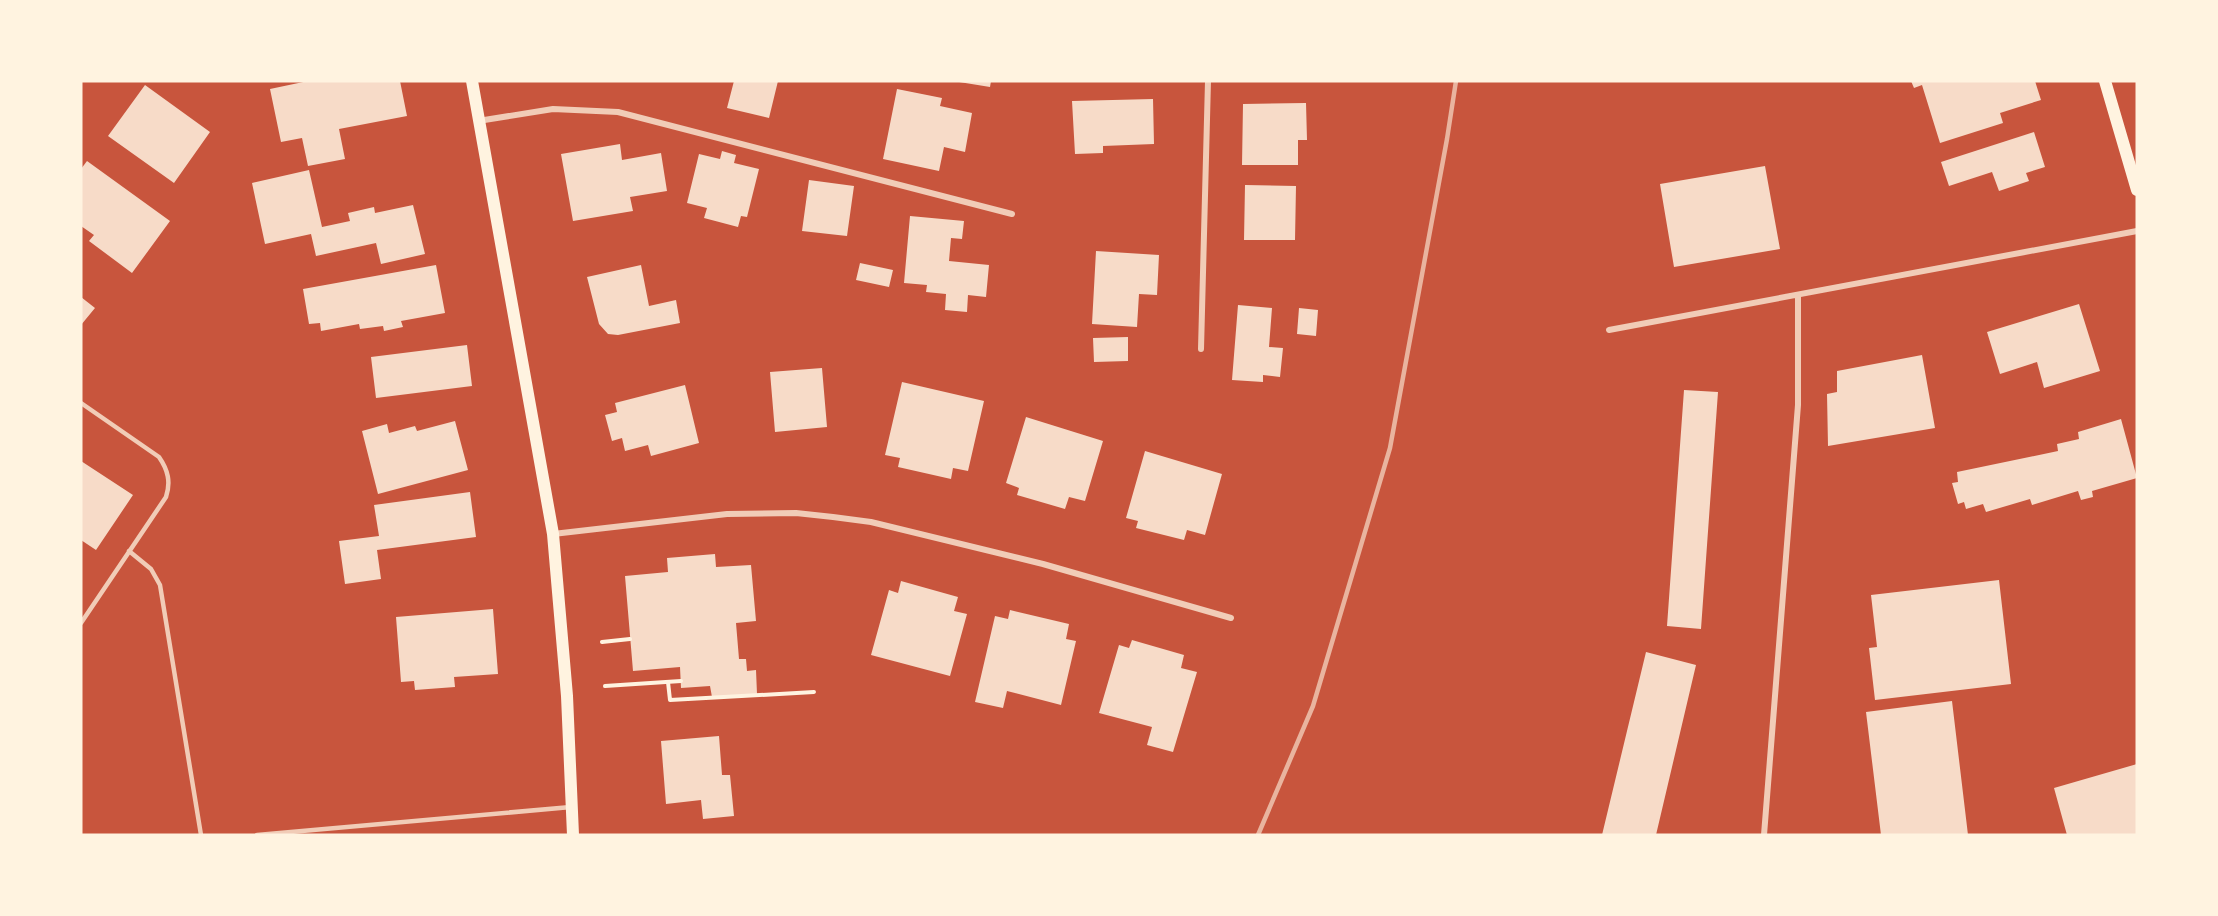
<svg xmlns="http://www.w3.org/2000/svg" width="2218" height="916" viewBox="0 0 2218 916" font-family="Roboto,sans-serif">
	<rect width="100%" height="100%" fill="#c8553d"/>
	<!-- building -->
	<path fill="#f7dbc8" d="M 308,81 L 400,81 L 407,116 L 339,129 L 345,159 L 308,166 L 302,138 L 281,142 L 270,89 Z
		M 734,81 L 778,81 L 769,118 L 727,108 Z
		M 953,81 L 991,81 L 990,87 Z
		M 1911,81 L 2035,81 L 2041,100 L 2000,113 L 2003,123 L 1940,143 L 1922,85 L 1914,88 Z
		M 145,85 L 210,132 L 174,183 L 108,136 Z
		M 897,89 L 942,98 L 940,106 L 972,113 L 965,152 L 944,147 L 939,171 L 883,159 Z
		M 1153,99 L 1154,144 L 1103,146 L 1103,153 L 1075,154 L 1072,101 Z
		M 1306,103 L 1307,140 L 1298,140 L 1298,165 L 1242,165 L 1243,104 Z
		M 2034,132 L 2045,167 L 2026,173 L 2029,181 L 1999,191 L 1992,172 L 1949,186 L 1941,162 Z
		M 620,144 L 622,160 L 661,153 L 667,191 L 630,197 L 633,211 L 573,221 L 561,154 Z
		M 722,151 L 736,155 L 734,163 L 759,169 L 747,217 L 741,216 L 738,227 L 704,218 L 707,208 L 687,203 L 699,154 L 720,159 Z
		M 87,161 L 170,221 L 132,273 L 89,241 L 94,235 L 81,226 L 81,169 Z
		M 1765,166 L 1780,249 L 1674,267 L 1660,184 Z
		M 309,170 L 322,227 L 350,221 L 348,213 L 374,207 L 375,213 L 413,205 L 425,254 L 381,264 L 376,243 L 316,256 L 311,234 L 265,244 L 252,183 Z
		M 809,180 L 854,186 L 847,236 L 802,231 Z
		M 1245,185 L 1296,186 L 1295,240 L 1244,240 Z
		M 910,216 L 964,221 L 962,239 L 951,238 L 949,261 L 989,265 L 986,297 L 968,295 L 967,312 L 945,310 L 946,294 L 926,292 L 927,285 L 904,283 Z
		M 1096,251 L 1159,255 L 1157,295 L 1139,294 L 1137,327 L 1092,324 Z
		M 860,263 L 893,270 L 889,287 L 856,280 Z
		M 436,265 L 445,313 L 401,321 L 403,327 L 384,331 L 383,326 L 360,329 L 359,324 L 321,331 L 320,323 L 309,324 L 303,289 Z
		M 641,265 L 649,306 L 676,300 L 680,323 L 618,335 L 608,334 L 599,324 L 587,277 Z
		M 81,297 L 95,308 L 81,325 Z
		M 2079,304 L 2100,371 L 2044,388 L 2037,362 L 2000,374 L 1987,332 Z
		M 1238,305 L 1272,308 L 1269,347 L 1283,348 L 1280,377 L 1263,375 L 1263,382 L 1232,380 Z
		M 1299,308 L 1318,310 L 1316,336 L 1297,334 Z
		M 1128,337 L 1128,361 L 1094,362 L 1093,338 Z
		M 467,345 L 472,386 L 376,398 L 371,357 Z
		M 1922,355 L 1935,428 L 1828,446 L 1827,394 L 1837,392 L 1837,371 Z
		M 822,368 L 827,427 L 775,432 L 770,372 Z
		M 902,382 L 984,401 L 968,471 L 953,468 L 951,479 L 898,467 L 900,458 L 885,455 Z
		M 685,385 L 699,443 L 651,456 L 648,445 L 625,451 L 622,438 L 612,441 L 605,415 L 617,412 L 615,403 Z
		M 1684,390 L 1718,392 L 1701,629 L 1667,626 Z
		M 1026,417 L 1103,441 L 1085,501 L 1069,497 L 1065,509 L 1017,495 L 1019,488 L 1006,483 Z
		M 2121,419 L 2137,478 L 2092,491 L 2093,497 L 2081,500 L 2078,491 L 2032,505 L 2030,499 L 1986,512 L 1983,504 L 1966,509 L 1964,502 L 1958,504 L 1952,483 L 1958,482 L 1957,472 L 2058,451 L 2057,444 L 2079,439 L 2078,432 Z
		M 455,421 L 468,470 L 378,494 L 362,431 L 387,424 L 389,433 L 415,426 L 417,431 Z
		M 1145,451 L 1222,474 L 1205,535 L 1187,530 L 1184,540 L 1136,528 L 1138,521 L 1126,518 Z
		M 81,461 L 133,495 L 96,550 L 81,540 Z
		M 470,492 L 476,537 L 377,550 L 381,579 L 345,584 L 339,541 L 379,536 L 374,505 Z
		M 715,554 L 716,567 L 751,565 L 756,621 L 736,623 L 739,659 L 746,659 L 747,671 L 756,670 L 757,694 L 712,697 L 710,686 L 681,688 L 680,667 L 633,671 L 625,576 L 668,572 L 667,558 Z
		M 1999,580 L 2011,684 L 1875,700 L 1869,648 L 1877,647 L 1871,595 Z
		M 901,581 L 958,597 L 954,611 L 967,614 L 950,676 L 871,655 L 889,590 L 898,593 Z
		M 493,609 L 498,674 L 454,677 L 455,687 L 415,690 L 414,681 L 401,682 L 396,617 Z
		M 1010,610 L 1069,624 L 1066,639 L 1076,641 L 1061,705 L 1007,691 L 1003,708 L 975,702 L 995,616 L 1008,619 Z
		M 1132,640 L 1184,655 L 1181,668 L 1197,672 L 1173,752 L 1147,745 L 1152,727 L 1099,713 L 1119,645 L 1129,648 Z
		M 1646,652 L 1696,665 L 1656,835 L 1602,835 Z
		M 1952,701 L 1968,835 L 1881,835 L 1866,712 Z
		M 719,736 L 722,775 L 730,775 L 734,816 L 703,819 L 701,800 L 666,804 L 661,741 Z
		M 2137,764 L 2137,835 L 2067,835 L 2054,788 Z"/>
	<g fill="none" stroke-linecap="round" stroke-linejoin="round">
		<!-- path -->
		<path stroke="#fff3e0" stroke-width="4" d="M 602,642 L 630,639
			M 668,682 L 670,700 L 814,692
			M 605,686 L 681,681"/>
		<!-- service -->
		<path stroke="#f1ccb7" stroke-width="4.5" d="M 81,403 L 159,457 C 168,470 171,482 166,497 L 81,623
			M 129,551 L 151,569 L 160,585 L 201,835
			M 257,835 L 571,807"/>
		<!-- minor -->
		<path stroke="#f1ccb7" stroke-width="6" d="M 478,121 L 553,109 L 618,112 L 1012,214
			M 1609,330 L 2137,231
			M 1201,349 L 1208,81
			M 553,534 L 727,514 L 796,513 L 833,517 L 871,522 L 1043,564 L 1231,618
			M 1764,835 L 1798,405 L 1798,295"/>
		<!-- secondary -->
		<path stroke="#fff3e0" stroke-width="12" d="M 472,81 L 553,534 L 567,696 L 573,835
			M 2105,81 L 2137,190"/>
		<!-- rail -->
		<path stroke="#e9b49f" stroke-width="4.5" d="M 1258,835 L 1313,706 L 1390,448 L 1447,139 L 1456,81"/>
	</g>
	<!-- border -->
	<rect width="2218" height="916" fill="none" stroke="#fff3e0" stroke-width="165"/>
</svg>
